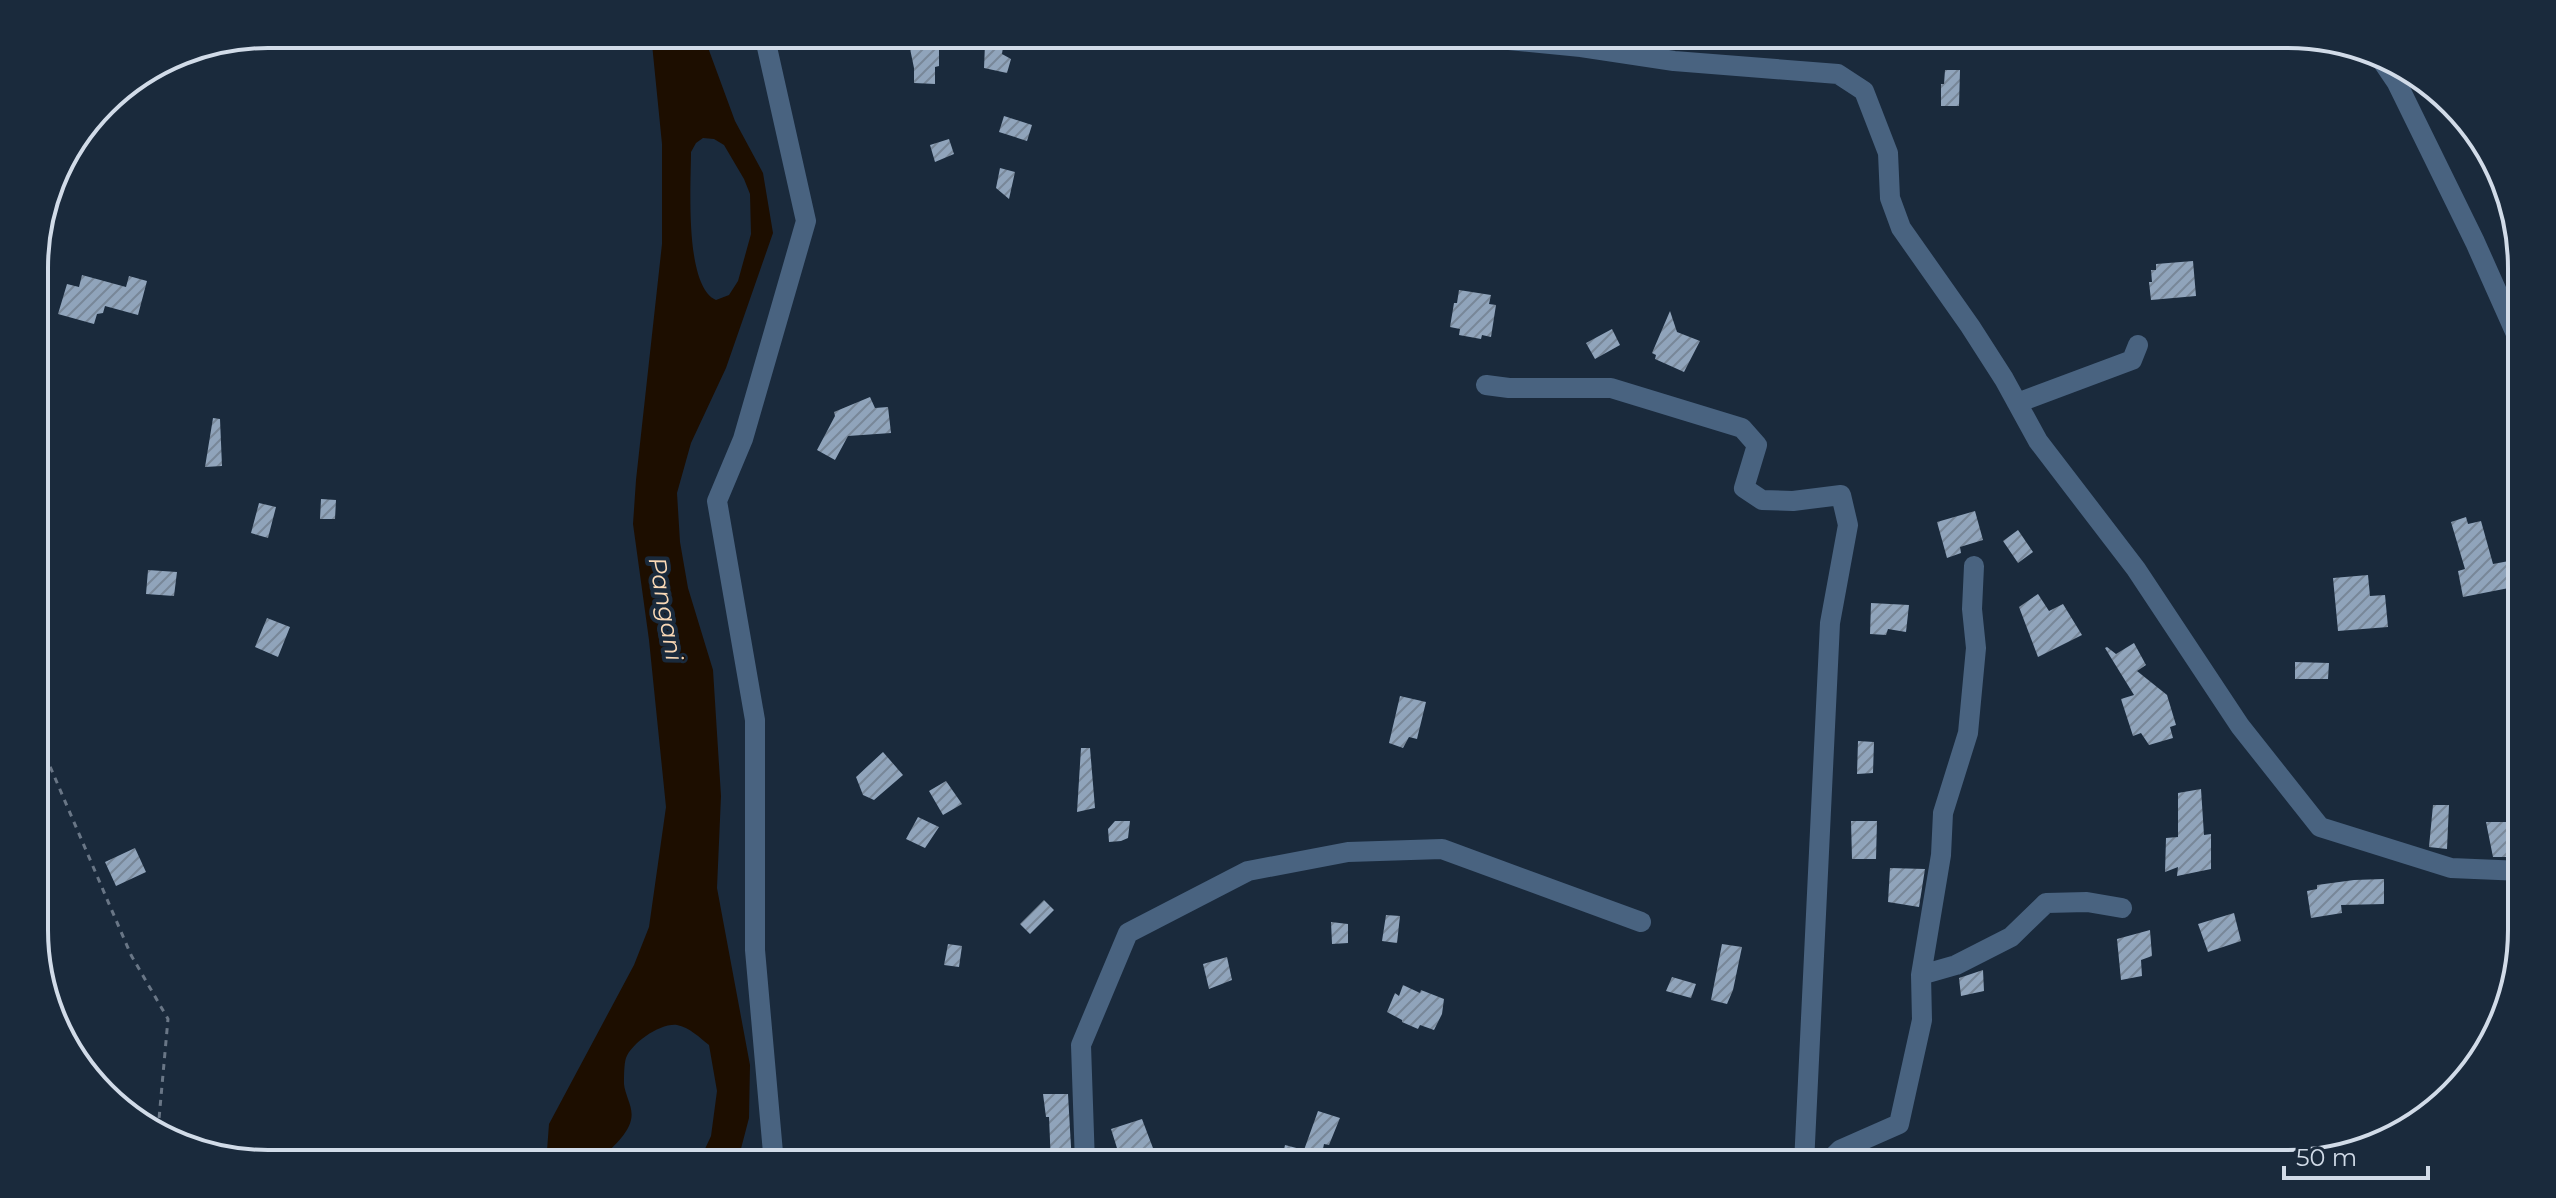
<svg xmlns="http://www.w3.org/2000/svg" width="2556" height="1198" viewBox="0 0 2556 1198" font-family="Montserrat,sans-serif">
	<defs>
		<pattern id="building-hatch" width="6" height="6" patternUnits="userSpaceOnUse" patternTransform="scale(2)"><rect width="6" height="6" fill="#90a4bb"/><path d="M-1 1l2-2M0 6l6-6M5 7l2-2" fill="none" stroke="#788798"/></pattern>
	</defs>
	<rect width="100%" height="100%" fill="#1a2a3c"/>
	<!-- water -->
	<path fill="#1d0e00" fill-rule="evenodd" d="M 651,34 L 703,34 L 735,121 L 763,173 L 773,233 L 726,368 L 691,443 L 677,493 L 680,542 L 688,588 L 713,670 L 721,796 L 717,888 L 750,1065 L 749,1118 L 737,1164 L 698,1164 L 711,1136 L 717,1091 L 709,1045 C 700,1038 689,1027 677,1025 C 660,1023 632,1043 626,1058 C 624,1064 624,1077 624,1084 C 625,1096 634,1107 631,1120 C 627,1137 608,1150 597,1164 L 546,1164 L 549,1124 L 634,965 L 649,927 L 666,807 L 649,640 L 633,524 L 636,480 L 662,244 L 662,144 ZM 703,138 L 714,139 L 724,145 L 744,179 L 750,194 L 751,234 L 738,281 L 729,295 L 716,300 C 684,286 691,184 691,152 L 696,143 Z"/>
	<!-- building -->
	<path fill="url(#building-hatch)" d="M 907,34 L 936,34 L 937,48 L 939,48 L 939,66 L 935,67 L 935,84 L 914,83 L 914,68 Z
		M 985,44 L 1003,47 L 1002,54 L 1011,59 L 1007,73 L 984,68 Z
		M 1945,70 L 1960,70 L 1959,106 L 1941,106 L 1941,84 L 1944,84 Z
		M 1004,116 L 1032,125 L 1027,141 L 999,132 Z
		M 949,139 L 954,154 L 935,162 L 930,145 Z
		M 1000,168 L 1015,172 L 1009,199 L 996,188 Z
		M 2193,261 L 2196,296 L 2151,300 L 2149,282 L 2152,282 L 2151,270 L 2156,270 L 2156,264 Z
		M 82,275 L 126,287 L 129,276 L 147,281 L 138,315 L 105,306 L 103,313 L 97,314 L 94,324 L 58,314 L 67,284 L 79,287 Z
		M 1459,290 L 1491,295 L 1489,304 L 1496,305 L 1491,337 L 1482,335 L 1481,339 L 1459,335 L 1460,329 L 1450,327 L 1454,303 L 1457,303 Z
		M 1670,311 L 1677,332 L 1700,341 L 1684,372 L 1655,359 L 1656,355 L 1652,353 Z
		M 1612,329 L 1620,345 L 1595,359 L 1586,343 Z
		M 870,397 L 875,408 L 888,407 L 891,433 L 848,436 L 835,460 L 817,450 L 835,416 L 834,412 Z
		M 213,418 L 220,419 L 222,466 L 205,467 Z
		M 321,499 L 336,500 L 335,519 L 320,519 Z
		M 259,503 L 276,507 L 268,538 L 251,533 Z
		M 1975,511 L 1983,540 L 1960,547 L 1961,553 L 1947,558 L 1937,522 Z
		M 2466,517 L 2468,524 L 2481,521 L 2493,564 L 2509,561 L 2514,587 L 2463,597 L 2458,571 L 2465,569 L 2451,522 Z
		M 2018,530 L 2033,552 L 2018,563 L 2003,541 Z
		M 148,570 L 177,572 L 174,596 L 146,594 Z
		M 2368,575 L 2370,596 L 2385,595 L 2388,627 L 2338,631 L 2333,578 Z
		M 2038,594 L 2049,611 L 2063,604 L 2082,635 L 2038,657 L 2019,607 Z
		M 1871,603 L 1909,605 L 1906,632 L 1888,629 L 1886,635 L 1870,634 Z
		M 267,618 L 290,627 L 278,657 L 255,647 Z
		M 2134,643 L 2146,665 L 2137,671 L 2167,695 L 2176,725 L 2170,727 L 2173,738 L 2149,745 L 2141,733 L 2133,736 L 2121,699 L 2134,695 L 2105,648 L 2107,647 L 2116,654 Z
		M 2295,662 L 2329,663 L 2328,679 L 2295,679 Z
		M 1400,696 L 1426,702 L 1417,739 L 1409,737 L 1403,748 L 1389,743 Z
		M 1858,741 L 1874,742 L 1873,773 L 1857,774 Z
		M 1081,748 L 1090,748 L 1095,808 L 1077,812 Z
		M 883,752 L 903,775 L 874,800 L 863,795 L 856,777 Z
		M 946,781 L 962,804 L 943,815 L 929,791 Z
		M 2201,789 L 2204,835 L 2211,834 L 2211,869 L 2177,876 L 2178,867 L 2165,872 L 2166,838 L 2178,837 L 2178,793 Z
		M 2433,805 L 2449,805 L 2447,849 L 2429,847 Z
		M 918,817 L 939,827 L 925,848 L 906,839 Z
		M 1115,821 L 1130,821 L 1128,838 L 1121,841 L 1109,842 L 1108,829 Z
		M 1851,821 L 1877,821 L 1876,859 L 1852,859 Z
		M 2486,822 L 2522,822 L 2522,857 L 2493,857 Z
		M 135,848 L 146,872 L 116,886 L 105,862 Z
		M 1890,868 L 1925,869 L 1919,907 L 1888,902 Z
		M 2384,879 L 2384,904 L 2341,905 L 2342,913 L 2311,918 L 2307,891 L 2317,889 L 2317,885 L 2354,880 Z
		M 1044,900 L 1054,910 L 1030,934 L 1020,924 Z
		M 2234,913 L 2241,941 L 2208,952 L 2198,924 Z
		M 1386,915 L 1400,916 L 1397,943 L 1382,941 Z
		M 1331,922 L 1348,924 L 1348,943 L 1332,944 Z
		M 2150,930 L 2152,956 L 2141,960 L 2142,976 L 2121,980 L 2117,939 Z
		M 948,944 L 962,946 L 959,967 L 944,965 Z
		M 1722,944 L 1742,947 L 1733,990 L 1727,1004 L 1711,1000 Z
		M 1227,957 L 1232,980 L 1209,989 L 1203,964 Z
		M 1983,970 L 1984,991 L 1961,996 L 1959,978 Z
		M 1672,977 L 1696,984 L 1691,998 L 1666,991 Z
		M 1403,985 L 1420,993 L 1421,990 L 1444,999 L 1442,1014 L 1434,1030 L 1420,1025 L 1418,1029 L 1402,1022 L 1402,1020 L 1387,1012 L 1395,993 L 1399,996 Z
		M 1043,1094 L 1068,1094 L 1072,1164 L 1051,1164 L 1049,1117 L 1046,1117 Z
		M 1318,1111 L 1340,1118 L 1329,1145 L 1324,1144 L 1322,1154 L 1338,1158 L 1338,1164 L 1281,1164 L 1285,1145 L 1304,1150 Z
		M 1142,1119 L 1159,1164 L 1122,1164 L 1111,1129 Z"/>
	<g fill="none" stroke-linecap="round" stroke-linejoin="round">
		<!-- path -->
		<path stroke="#697686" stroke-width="3" stroke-dasharray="6 6" stroke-linecap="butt" d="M 35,673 L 40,743 L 131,955 L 168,1019 L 158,1130"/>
		<!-- minor -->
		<path stroke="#496380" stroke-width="20" d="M 764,34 L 806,221 L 743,439 L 717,501 L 755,720 L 755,950 L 774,1164
			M 1447,34 L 1581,47 L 1674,61 L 1838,74 L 1864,91 L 1888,153 L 1890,198 L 1901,228 L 1970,326 L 2004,379 L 2038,441 L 2136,569 L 2240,726 L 2320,827 L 2451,868 L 2522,871
			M 2376,52 L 2397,83 L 2475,242 L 2520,343
			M 1486,385 L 1509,388 L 1611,388 L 1742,428 L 1757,445 L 1744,488 L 1762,500 L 1793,501 L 1841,495 L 1848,525 L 1830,623 L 1804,1164
			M 2017,403 L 2132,360 L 2138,345
			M 1921,975 L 1941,855 L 1943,813 L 1968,733 L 1976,648 L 1972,609 L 1974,566
			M 2010,1162 L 2012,1164
			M 1085,1164 L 1081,1045 L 1128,933 L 1248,871 L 1348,852 L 1442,849 L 1641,922
			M 1826,1164 L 1840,1150 L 1899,1124 L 1922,1020 L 1921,975 L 1956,965 L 2011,937 L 2046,903 L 2087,902 L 2122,908"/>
	</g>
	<g text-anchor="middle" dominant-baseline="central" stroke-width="8" stroke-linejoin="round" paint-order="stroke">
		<!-- water labels -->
		<g font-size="24" font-style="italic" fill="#f9d8b6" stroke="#1a2a3c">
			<text transform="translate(666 609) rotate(80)">Pangani</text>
		</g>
	</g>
	<!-- crop -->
	<path d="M0 0H2556V1198H0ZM268 48H2288A220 220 0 0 1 2508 268V930A220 220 0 0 1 2288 1150H268A220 220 0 0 1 48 930V268A220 220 0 0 1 268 48Z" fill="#1a2a3c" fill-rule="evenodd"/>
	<path fill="none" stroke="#d1dbe8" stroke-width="4" d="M268 48H2288A220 220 0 0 1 2508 268V930A220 220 0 0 1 2288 1150H268A220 220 0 0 1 48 930V268A220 220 0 0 1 268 48Z"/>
	<!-- scale -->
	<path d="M2284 1166v12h144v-12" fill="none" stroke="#d1dbe8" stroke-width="4"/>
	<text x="2296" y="1166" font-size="24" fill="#d1dbe8" stroke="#1a2a3c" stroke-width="6" paint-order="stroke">50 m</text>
</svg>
